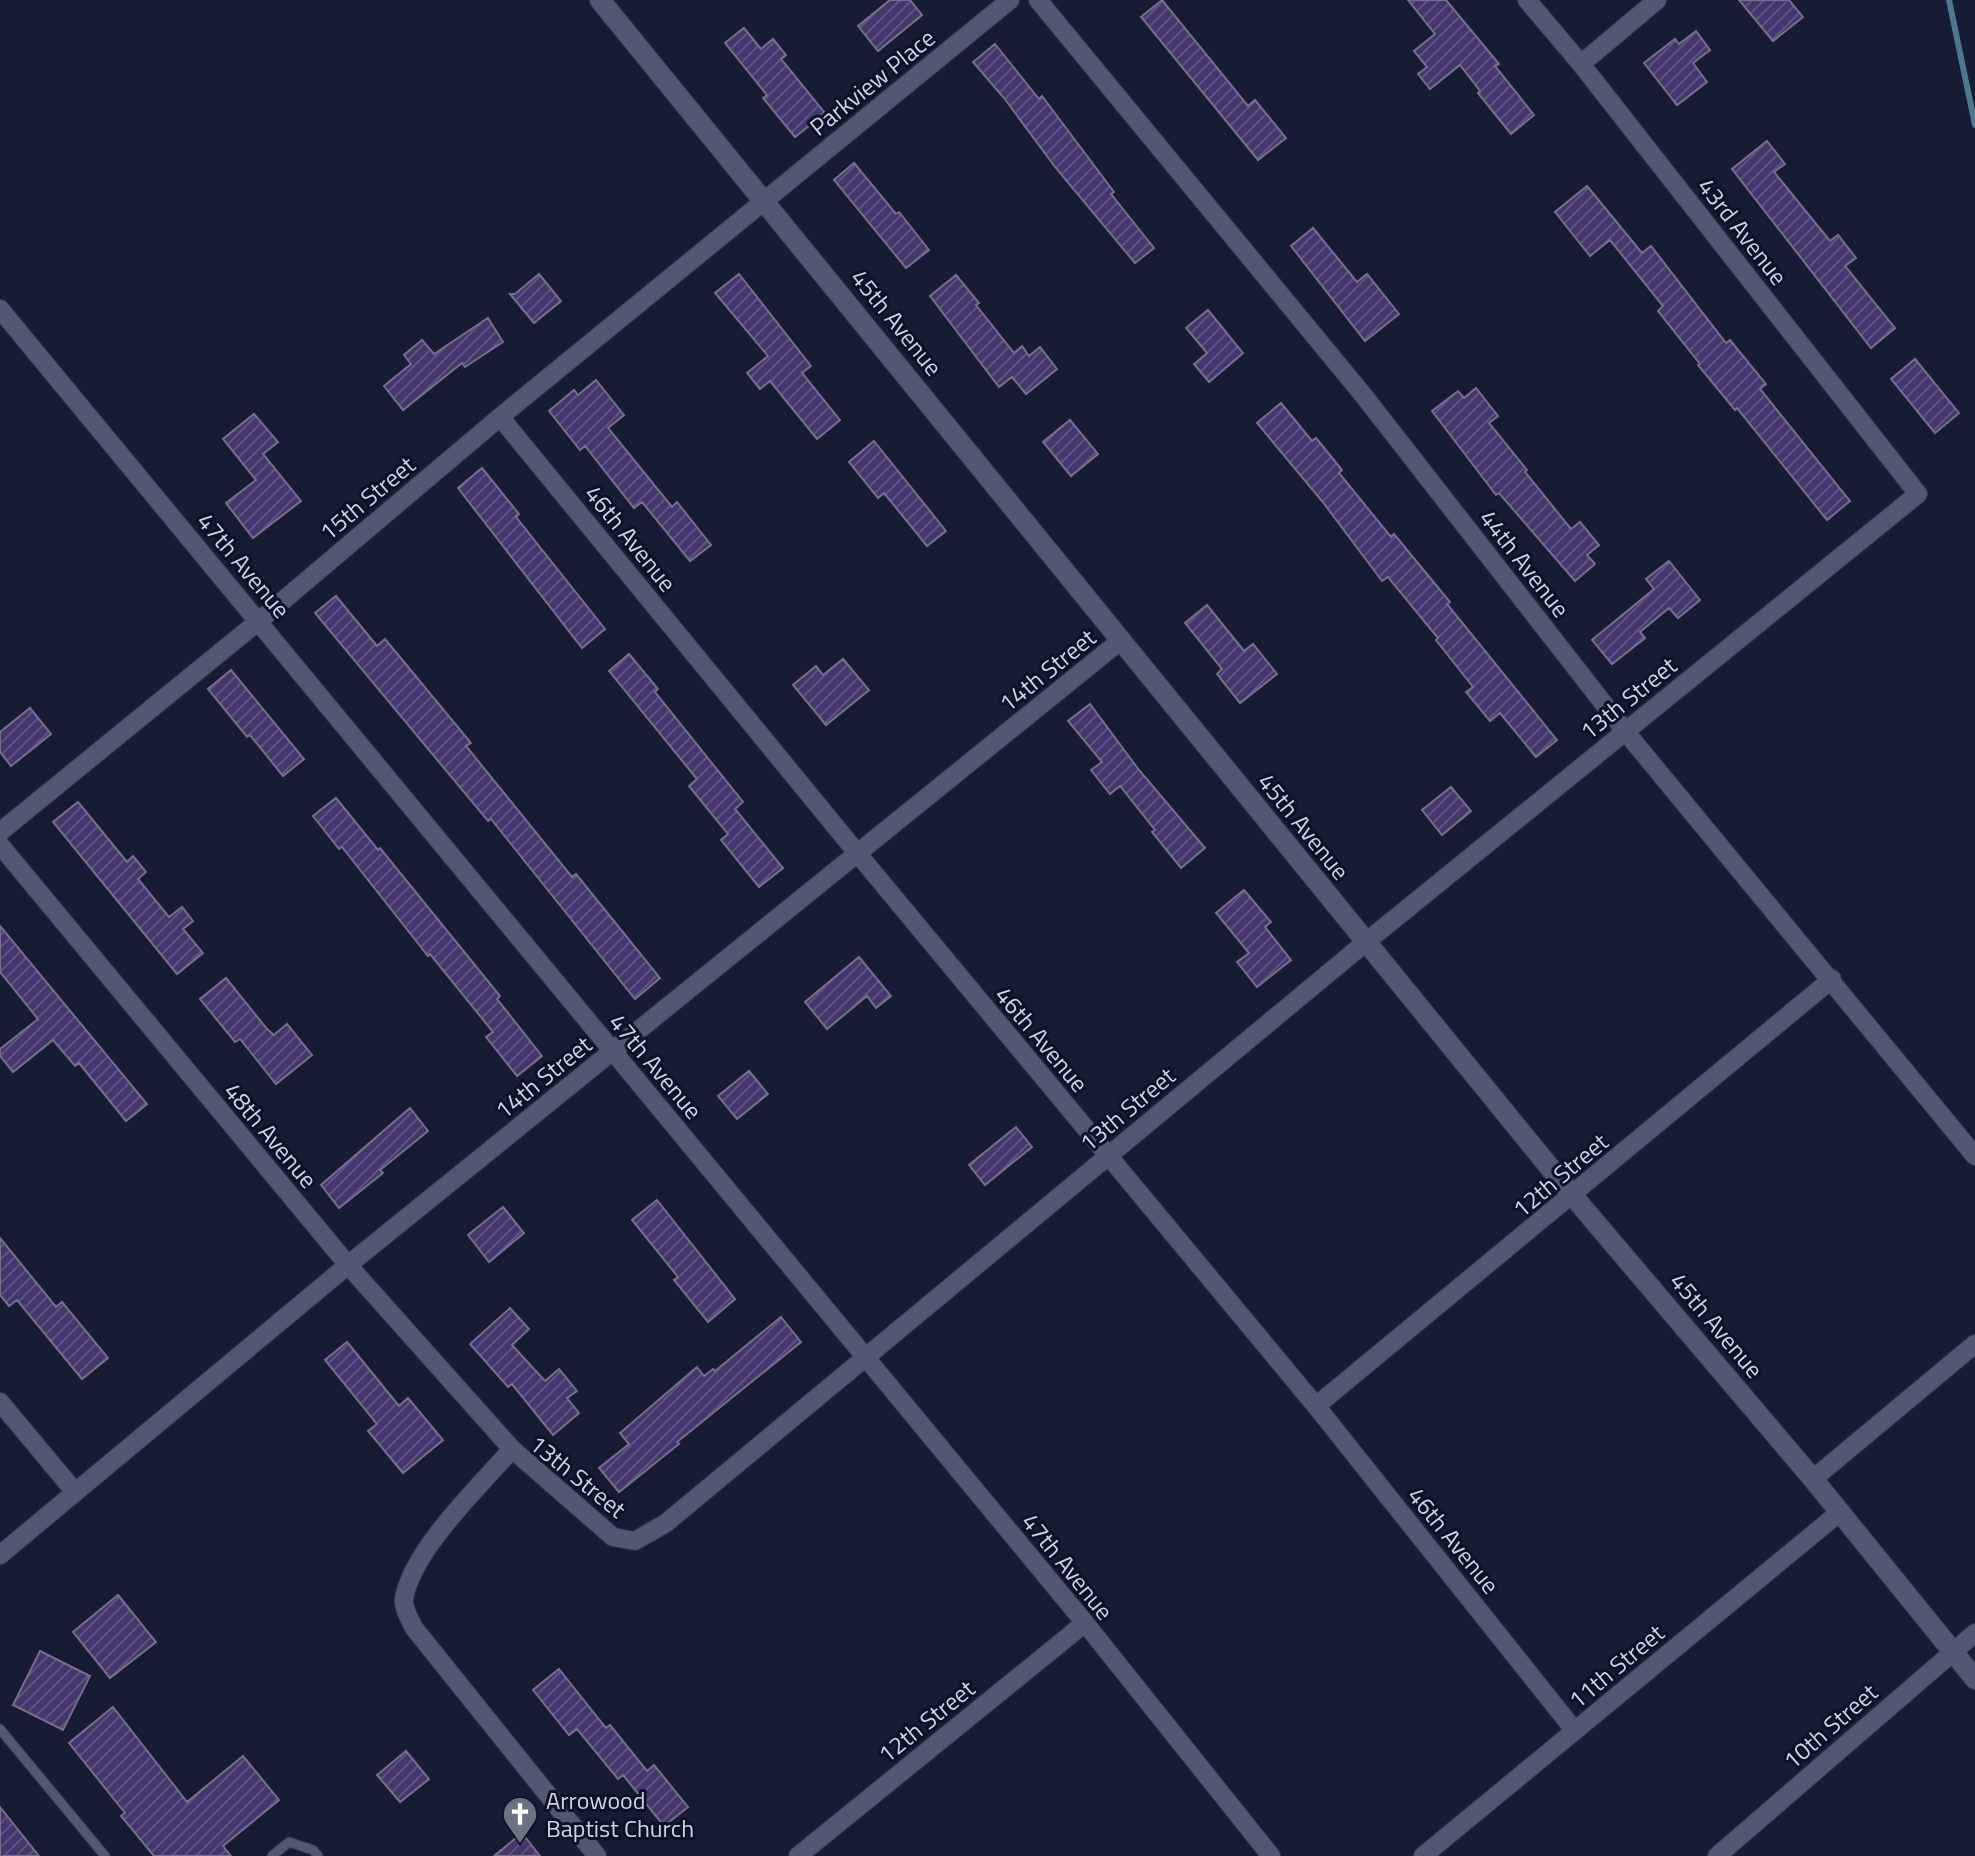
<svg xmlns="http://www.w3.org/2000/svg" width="1975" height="1856" viewBox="0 0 1975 1856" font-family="'Titillium Web',sans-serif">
	<defs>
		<pattern id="building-hatch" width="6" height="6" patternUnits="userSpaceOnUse" patternTransform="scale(2)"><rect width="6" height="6" fill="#45366d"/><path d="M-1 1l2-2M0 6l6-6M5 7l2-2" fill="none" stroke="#5f5282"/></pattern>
	</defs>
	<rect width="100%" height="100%" fill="#171b33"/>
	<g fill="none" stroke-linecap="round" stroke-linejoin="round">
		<!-- stream -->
		<path stroke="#4d7990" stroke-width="6" d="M 1949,0 L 1975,125"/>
	</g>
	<!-- building -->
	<path fill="url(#building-hatch)" stroke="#756f8c" stroke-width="2" d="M 890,0 L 910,0 L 922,15 L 878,51 L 858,26 Z
		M 1162,0 L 1248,106 L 1255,100 L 1286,138 L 1258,160 L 1141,17 Z
		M 1408,0 L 1446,0 L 1499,64 L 1495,66 L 1534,115 L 1511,134 L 1478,93 L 1480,91 L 1460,65 L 1430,89 L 1418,74 L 1427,67 L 1414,51 L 1435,34 Z
		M 1739,0 L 1789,0 L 1803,17 L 1773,41 Z
		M 744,28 L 761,49 L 773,39 L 786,55 L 781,59 L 825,113 L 795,137 L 763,98 L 767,95 L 725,43 Z
		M 1696,31 L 1710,50 L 1693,63 L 1707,82 L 1677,105 L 1644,63 L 1675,39 L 1679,44 Z
		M 995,44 L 1039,99 L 1042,96 L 1114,192 L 1111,194 L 1154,248 L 1135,263 L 1055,167 L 1004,98 L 973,62 Z
		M 1767,141 L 1785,164 L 1774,172 L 1830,241 L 1838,235 L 1856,258 L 1845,266 L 1895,328 L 1871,348 L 1732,169 Z
		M 854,163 L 896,214 L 899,212 L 929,250 L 906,268 L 834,180 Z
		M 1587,186 L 1642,253 L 1651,246 L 1726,343 L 1730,340 L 1766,384 L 1760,389 L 1850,501 L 1827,520 L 1737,408 L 1735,410 L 1698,365 L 1700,364 L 1658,311 L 1663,306 L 1610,240 L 1590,256 L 1555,212 Z
		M 1313,228 L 1357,282 L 1367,274 L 1399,314 L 1365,341 L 1291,246 Z
		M 539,274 L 561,301 L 534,323 L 510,294 L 515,294 Z
		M 739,274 L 811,366 L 802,373 L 840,420 L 817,439 L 770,381 L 760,389 L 747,373 L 768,356 L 715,293 Z
		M 956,275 L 979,303 L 976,305 L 1014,353 L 1022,346 L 1029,356 L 1040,347 L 1057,369 L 1026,394 L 1012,377 L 999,387 L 930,296 Z
		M 1208,310 L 1243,353 L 1209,382 L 1194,364 L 1207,353 L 1186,328 Z
		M 488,318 L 503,342 L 465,367 L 462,363 L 403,410 L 384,386 L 411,364 L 404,355 L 422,340 L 434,354 Z
		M 1915,359 L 1959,413 L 1935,433 L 1891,379 Z
		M 596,380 L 624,415 L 608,428 L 672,507 L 677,502 L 711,545 L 690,561 L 642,502 L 634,508 L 585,446 L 580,450 L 549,411 L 574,390 L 578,395 Z
		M 1476,388 L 1498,416 L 1489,423 L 1527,470 L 1525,472 L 1571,529 L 1580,522 L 1599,545 L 1587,555 L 1595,564 L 1575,581 L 1499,493 L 1496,495 L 1432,411 L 1458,391 L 1464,398 Z
		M 1281,403 L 1312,441 L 1316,438 L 1342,470 L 1339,473 L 1391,537 L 1394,534 L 1431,579 L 1450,602 L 1447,604 L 1557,740 L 1536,757 L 1500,713 L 1490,721 L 1466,692 L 1473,687 L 1436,640 L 1438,638 L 1388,577 L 1382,581 L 1322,501 L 1257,423 Z
		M 254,414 L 278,442 L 263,454 L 301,501 L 253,538 L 226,503 L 256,480 L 223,439 Z
		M 1070,420 L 1098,454 L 1071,476 L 1043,442 Z
		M 874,441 L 946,531 L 927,546 L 884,493 L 878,498 L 849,462 Z
		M 482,468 L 519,514 L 516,517 L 605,629 L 582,648 L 458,488 Z
		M 1669,561 L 1700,600 L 1678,618 L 1669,608 L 1640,632 L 1645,638 L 1612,664 L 1592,640 L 1654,589 L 1646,579 Z
		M 336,596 L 377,646 L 385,639 L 471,743 L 466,746 L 572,877 L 576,874 L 660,978 L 635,999 L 491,819 L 488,821 L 315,613 Z
		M 1207,605 L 1244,651 L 1253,644 L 1277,674 L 1240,703 L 1217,674 L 1222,669 L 1185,623 Z
		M 629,654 L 658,689 L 655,692 L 743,802 L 735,809 L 783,868 L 759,887 L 721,840 L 728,834 L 689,786 L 697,779 L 609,671 Z
		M 843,659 L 869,690 L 826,725 L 793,685 L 816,666 L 823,675 Z
		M 231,670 L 304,759 L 283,776 L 250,735 L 247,737 L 208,689 Z
		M 1090,704 L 1139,770 L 1205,848 L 1181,868 L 1152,832 L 1155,830 L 1120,786 L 1110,794 L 1091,770 L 1102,762 L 1068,721 Z
		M 30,708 L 51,734 L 11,766 L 0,752 L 0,732 Z
		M 1451,787 L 1471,811 L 1442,835 L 1422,810 Z
		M 336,798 L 378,850 L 380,848 L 500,996 L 497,999 L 542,1056 L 517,1076 L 486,1037 L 493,1032 L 430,954 L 428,956 L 342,847 L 339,849 L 313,816 Z
		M 78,802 L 127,862 L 133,856 L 146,872 L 138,879 L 169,917 L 182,907 L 193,921 L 183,929 L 203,953 L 177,974 L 53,822 Z
		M 1244,890 L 1271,922 L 1265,927 L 1291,960 L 1257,987 L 1237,962 L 1249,953 L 1216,913 Z
		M 0,926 L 147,1104 L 126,1121 L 79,1063 L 75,1066 L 53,1040 L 13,1072 L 0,1056 L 0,1049 L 38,1019 L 0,972 Z
		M 859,957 L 891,996 L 876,1008 L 867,996 L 827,1029 L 805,1002 Z
		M 226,978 L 267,1029 L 274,1035 L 287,1024 L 312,1055 L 276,1084 L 240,1039 L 235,1042 L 200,999 Z
		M 749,1071 L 768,1094 L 737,1119 L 718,1096 Z
		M 410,1108 L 428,1131 L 380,1170 L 383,1173 L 339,1208 L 321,1185 Z
		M 1016,1127 L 1032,1147 L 985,1185 L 969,1165 Z
		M 657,1200 L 735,1299 L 708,1322 L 674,1280 L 678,1277 L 632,1220 Z
		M 503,1207 L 524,1233 L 489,1262 L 468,1235 Z
		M 0,1238 L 56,1307 L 62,1302 L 108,1358 L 82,1379 L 17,1300 L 9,1306 L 0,1295 Z
		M 510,1308 L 529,1329 L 512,1345 L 545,1381 L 559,1369 L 577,1391 L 567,1398 L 579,1413 L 553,1435 L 512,1384 L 508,1387 L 470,1344 Z
		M 781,1317 L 801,1342 L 677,1442 L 679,1444 L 619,1492 L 599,1468 L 629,1444 L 620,1433 L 697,1367 L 704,1376 L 713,1369 L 715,1371 Z
		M 347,1342 L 399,1406 L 408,1398 L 443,1440 L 403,1473 L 368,1431 L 377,1424 L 325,1360 Z
		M 118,1595 L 156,1642 L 110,1678 L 73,1632 Z
		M 40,1651 L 90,1676 L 63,1730 L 13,1705 Z
		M 559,1669 L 606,1728 L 610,1725 L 647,1771 L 654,1765 L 688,1807 L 664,1826 L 623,1775 L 618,1779 L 577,1729 L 569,1735 L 533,1690 Z
		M 113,1707 L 187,1802 L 243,1756 L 279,1800 L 223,1846 L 231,1856 L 154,1856 L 121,1816 L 125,1813 L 69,1743 Z
		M 406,1751 L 429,1779 L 400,1802 L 377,1775 Z
		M 0,1807 L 39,1856 L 0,1856 Z
		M 522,1833 L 540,1856 L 494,1856 Z"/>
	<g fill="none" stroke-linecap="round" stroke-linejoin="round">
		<!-- lane casing -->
		<g stroke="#353649" stroke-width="11">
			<path id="lane" d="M 0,1729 L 105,1856
				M 272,1856 L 289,1842 L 313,1850 L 318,1856"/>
		</g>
		<!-- street casing -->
		<g stroke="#353649" stroke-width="20">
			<path id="street" d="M 1038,0 L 1364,396 L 1625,731 L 1975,1156
				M 1581,64 L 1657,0
				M 0,309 L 1085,1623 L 1271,1856
				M 500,417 L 858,854 L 1316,1406 L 1575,1731
				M 0,832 L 260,620 L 500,417 L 1010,0
				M 0,845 L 348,1265 L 512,1449 L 613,1537 L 635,1541 L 666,1523 L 1366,942 L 1918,494 L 1581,64 L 1527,0
				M 0,1402 L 75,1492
				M 1316,1406 L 1832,979
				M 512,1449 C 479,1487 412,1550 404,1599 C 403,1608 410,1620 414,1628 L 597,1856
				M 1813,1479 L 1975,1344
				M 0,1555 L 348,1265 L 1120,641
				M 798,1856 L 1085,1623
				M 1423,1856 L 1840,1512
				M 1717,1856 L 1975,1633"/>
		</g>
		<!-- secondary casing -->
		<g stroke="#353649" stroke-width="22">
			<path id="secondary" d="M 600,0 L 1573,1196 L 1813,1479 L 1975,1679"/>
		</g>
		<!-- lane -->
		<use href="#lane" stroke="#525874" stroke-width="9"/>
		<!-- street -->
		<use href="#street" stroke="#525874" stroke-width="18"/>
		<!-- secondary -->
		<use href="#secondary" stroke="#525874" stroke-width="20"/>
	</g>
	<!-- icons -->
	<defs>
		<g id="church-pin" transform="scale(1.8)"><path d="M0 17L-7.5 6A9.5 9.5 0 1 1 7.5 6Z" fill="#6b7280" stroke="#0e1228"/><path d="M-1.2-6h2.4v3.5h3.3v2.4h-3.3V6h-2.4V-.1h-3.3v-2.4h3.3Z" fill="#fff"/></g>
	</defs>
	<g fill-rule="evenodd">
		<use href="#church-pin" x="520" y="1814"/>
	</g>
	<g text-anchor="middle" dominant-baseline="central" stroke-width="6" stroke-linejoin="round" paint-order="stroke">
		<!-- street labels -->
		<g font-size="24" fill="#cfd3e3" stroke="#0e1228">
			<text transform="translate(872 82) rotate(-39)">Parkview Place</text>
			<text transform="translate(1743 231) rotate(52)">43rd Avenue</text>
			<text transform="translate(897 322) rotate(51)">45th Avenue</text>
			<text transform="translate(367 498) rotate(-40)">15th Street</text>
			<text transform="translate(631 538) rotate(51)">46th Avenue</text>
			<text transform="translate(1525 563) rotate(52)">44th Avenue</text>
			<text transform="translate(244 565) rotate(50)">47th Avenue</text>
			<text transform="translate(1047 670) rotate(-39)">14th Street</text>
			<text transform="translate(1628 698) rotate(-39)">13th Street</text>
			<text transform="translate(1304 826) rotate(51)">45th Avenue</text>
			<text transform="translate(1042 1039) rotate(50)">46th Avenue</text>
			<text transform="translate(656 1066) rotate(50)">47th Avenue</text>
			<text transform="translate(543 1077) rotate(-39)">14th Street</text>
			<text transform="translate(1127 1109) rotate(-40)">13th Street</text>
			<text transform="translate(271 1135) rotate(50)">48th Avenue</text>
			<text transform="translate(1560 1175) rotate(-40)">12th Street</text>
			<text transform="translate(1717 1325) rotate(50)">45th Avenue</text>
			<text transform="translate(578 1476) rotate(39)">13th Street</text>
			<text transform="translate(1454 1540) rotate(51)">46th Avenue</text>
			<text transform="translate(1068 1566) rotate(51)">47th Avenue</text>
			<text transform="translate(1616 1666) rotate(-40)">11th Street</text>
			<text transform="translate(926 1721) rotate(-39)">12th Street</text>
			<text transform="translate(1830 1726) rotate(-41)">10th Street</text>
		</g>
		<!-- poi labels -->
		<g font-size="24" fill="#cfd3e3" stroke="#0e1228" text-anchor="start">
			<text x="546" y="1800">Arrowood<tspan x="546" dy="28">Baptist Church</tspan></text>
		</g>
	</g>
</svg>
